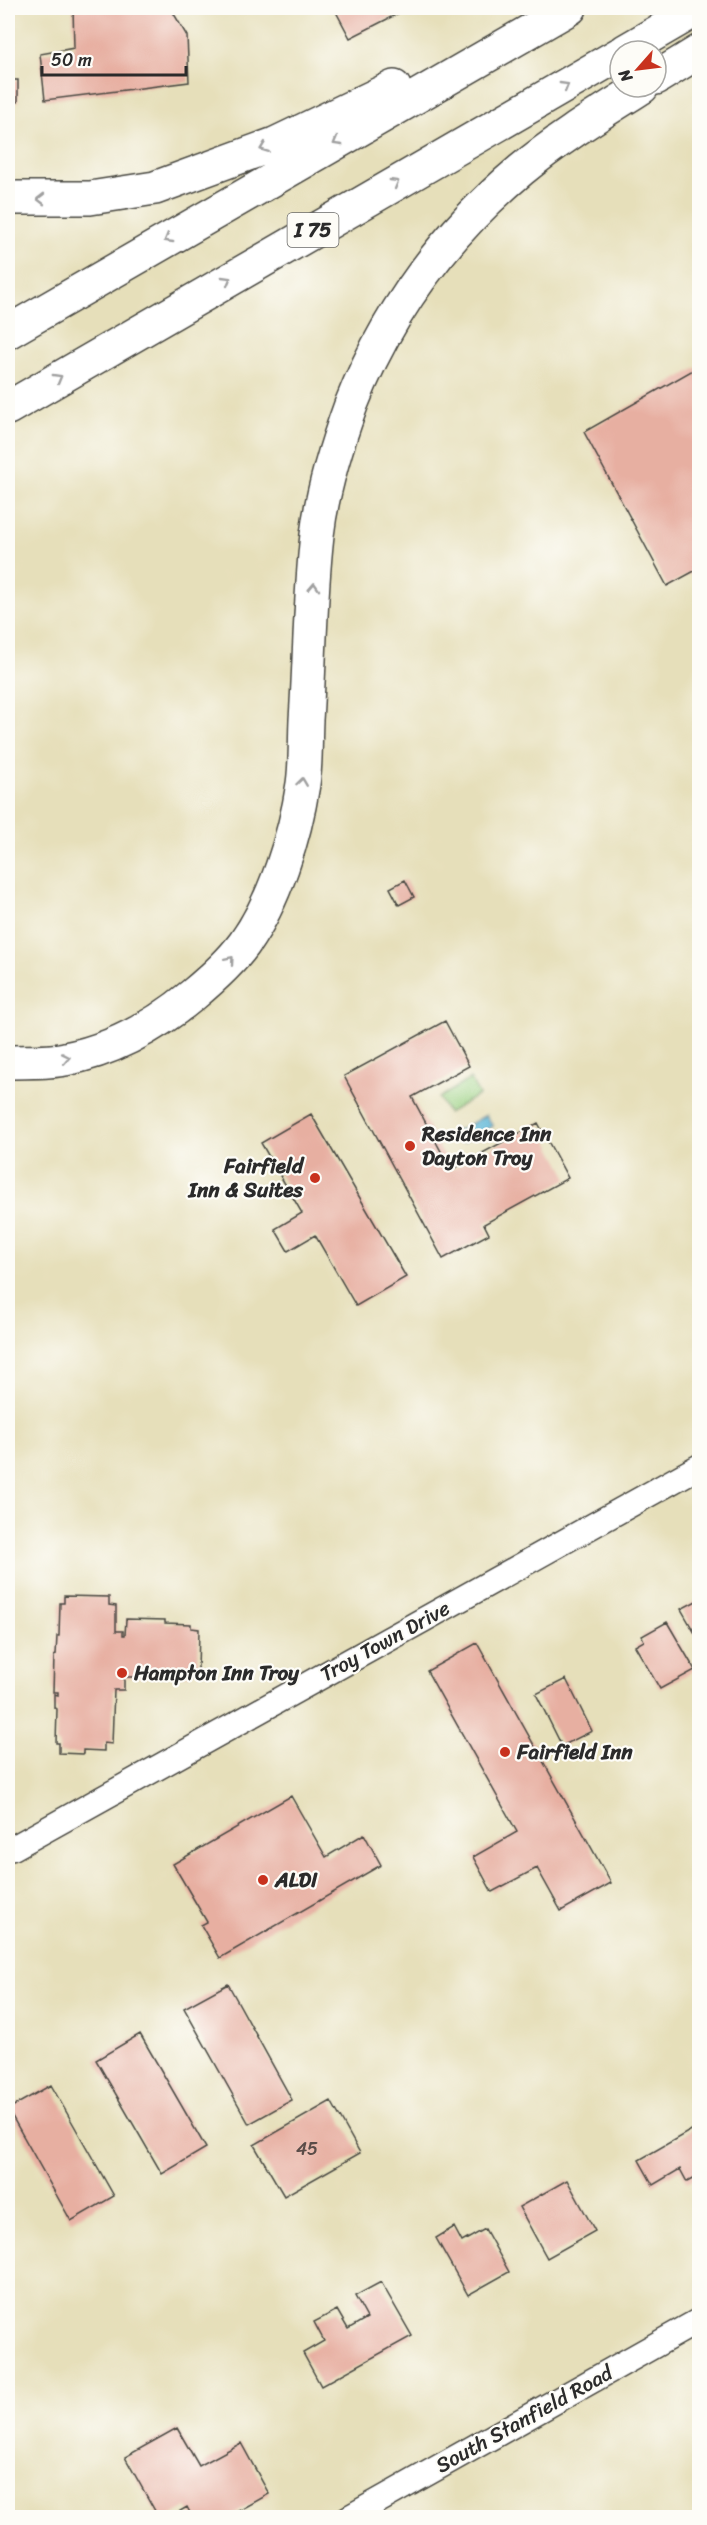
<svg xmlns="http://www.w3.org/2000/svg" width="707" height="2525" viewBox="0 0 707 2525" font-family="Sriracha,sans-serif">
	<rect width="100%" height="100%" fill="#fdfcf7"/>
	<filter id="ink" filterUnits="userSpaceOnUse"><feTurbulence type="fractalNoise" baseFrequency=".0167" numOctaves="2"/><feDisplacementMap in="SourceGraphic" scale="12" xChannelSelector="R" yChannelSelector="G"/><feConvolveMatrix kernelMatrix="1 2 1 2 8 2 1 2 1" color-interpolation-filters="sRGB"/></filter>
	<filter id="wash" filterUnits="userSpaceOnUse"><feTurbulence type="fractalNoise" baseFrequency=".008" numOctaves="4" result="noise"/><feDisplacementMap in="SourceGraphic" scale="24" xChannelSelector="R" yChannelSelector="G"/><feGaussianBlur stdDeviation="1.35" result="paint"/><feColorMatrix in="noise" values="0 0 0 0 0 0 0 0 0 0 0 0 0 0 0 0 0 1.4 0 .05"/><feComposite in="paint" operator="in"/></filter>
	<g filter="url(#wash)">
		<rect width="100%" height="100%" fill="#e6dfba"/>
		<!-- green -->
		<path fill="#99d081" stroke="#627e56" stroke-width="1.5" d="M 470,1079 L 479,1095 L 448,1113 L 439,1098 Z"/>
		<!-- water -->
		<path fill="#57b3d5" stroke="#416f80" stroke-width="1.5" d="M 486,1115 L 493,1126 L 463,1143 L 455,1130 L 458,1131 Z"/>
		<g id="blocks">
			<!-- building -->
			<path fill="#e7afa1" d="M 73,8 L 173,8 L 174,14 L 187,36 L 189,82 L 45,100 L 40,54 L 74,48 Z
				M 334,8 L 409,8 L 350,38 Z
				M 8,80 L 18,80 L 18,102 L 8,101 Z
				M 700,366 L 700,568 L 667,586 L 584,432 Z
				M 405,880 L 414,897 L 399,905 L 390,888 Z
				M 445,1021 L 469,1066 L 412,1097 L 451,1170 L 538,1123 L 568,1178 L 484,1224 L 489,1234 L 443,1259 L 344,1076 Z
				M 311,1114 L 406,1277 L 356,1306 L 315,1235 L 288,1251 L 275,1229 L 302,1213 L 261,1143 Z
				M 64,1596 L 109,1597 L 109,1605 L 116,1606 L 116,1631 L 123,1631 L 123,1635 L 125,1635 L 126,1619 L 165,1620 L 165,1623 L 191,1624 L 191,1628 L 199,1629 L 198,1671 L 191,1671 L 191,1675 L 164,1675 L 164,1677 L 124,1677 L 124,1690 L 114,1690 L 112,1744 L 104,1743 L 104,1751 L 83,1750 L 83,1754 L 59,1753 L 59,1743 L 56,1743 L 57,1709 L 54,1708 L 54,1694 L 58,1695 L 58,1692 L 53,1692 L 54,1656 L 56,1655 L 57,1636 L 59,1636 L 60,1603 L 64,1603 Z
				M 700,1599 L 700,1642 L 681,1609 Z
				M 667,1622 L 695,1670 L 660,1689 L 635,1646 L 644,1641 L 642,1636 Z
				M 477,1643 L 611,1883 L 561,1911 L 537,1868 L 492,1892 L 473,1857 L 517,1832 L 427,1671 Z
				M 566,1679 L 592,1731 L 562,1746 L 536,1694 Z
				M 291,1796 L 326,1857 L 364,1834 L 381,1865 L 220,1958 L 201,1925 L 207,1922 L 173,1864 Z
				M 228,1984 L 292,2100 L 249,2124 L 184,2008 Z
				M 140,2034 L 206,2148 L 162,2174 L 96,2060 Z
				M 51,2085 L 114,2196 L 71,2221 L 8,2109 Z
				M 331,2101 L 360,2153 L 284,2196 L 254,2145 Z
				M 700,2125 L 700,2175 L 687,2182 L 680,2169 L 653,2185 L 639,2160 Z
				M 567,2180 L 595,2231 L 547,2258 L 519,2207 Z
				M 454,2227 L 462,2242 L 485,2229 L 509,2272 L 468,2295 L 436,2238 Z
				M 381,2282 L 412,2336 L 321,2386 L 303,2353 L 324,2341 L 314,2322 L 337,2310 L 348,2329 L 367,2318 L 355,2296 Z
				M 177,2428 L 199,2466 L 241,2443 L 269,2494 L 226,2518 L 193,2518 L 187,2507 L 168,2518 L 159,2518 L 125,2457 Z"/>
		</g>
	</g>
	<g filter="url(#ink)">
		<use href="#blocks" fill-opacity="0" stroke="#474640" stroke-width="1.5"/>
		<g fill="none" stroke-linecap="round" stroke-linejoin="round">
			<!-- minor casing -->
			<g stroke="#474640" stroke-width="27">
				<path id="minor" d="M 8,1849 L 13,1848 L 700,1466
					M 348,2518 L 700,2320"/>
			</g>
			<!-- highway casing -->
			<g stroke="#474640" stroke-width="36">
				<path id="highway" d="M 625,51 L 699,8
					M 656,78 L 700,51
					M 8,198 L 90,198 L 155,188 L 275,144 L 394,87
					M 8,332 L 570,8
					M 8,408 L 620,54
					M 8,1062 C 26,1061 47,1063 65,1059 C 113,1050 157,1025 194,994 C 212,979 230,963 244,944 C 275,901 295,836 303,784 C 306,763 305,741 306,720 C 310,659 310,596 317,535 C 322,492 336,446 351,405 C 387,313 445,234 521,170 C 558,139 601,113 642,87"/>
			</g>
			<!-- minor -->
			<use href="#minor" stroke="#fff" stroke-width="24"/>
			<!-- highway -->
			<use href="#highway" stroke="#fff" stroke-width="33"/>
		</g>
		<!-- one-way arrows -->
		<defs><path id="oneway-chevron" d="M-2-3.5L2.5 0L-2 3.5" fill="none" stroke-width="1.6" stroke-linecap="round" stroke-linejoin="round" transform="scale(1.5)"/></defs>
		<g stroke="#a0a0a0">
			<use href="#oneway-chevron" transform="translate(565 86) rotate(-30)"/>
			<use href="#oneway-chevron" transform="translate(337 142) rotate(150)"/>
			<use href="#oneway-chevron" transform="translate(264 148) rotate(159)"/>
			<use href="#oneway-chevron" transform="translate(395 183) rotate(-30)"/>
			<use href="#oneway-chevron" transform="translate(41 199) rotate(-180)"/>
			<use href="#oneway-chevron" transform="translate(168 239) rotate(150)"/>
			<use href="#oneway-chevron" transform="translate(227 280) rotate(-30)"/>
			<use href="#oneway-chevron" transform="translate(58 378) rotate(-30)"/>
			<use href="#oneway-chevron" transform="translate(314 587) rotate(-87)"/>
			<use href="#oneway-chevron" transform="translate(302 782) rotate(-82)"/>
			<use href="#oneway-chevron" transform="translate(230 960) rotate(-49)"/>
			<use href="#oneway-chevron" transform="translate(66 1058) rotate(-11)"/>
		</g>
	</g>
	<!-- markers -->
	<g fill="#c8321e" stroke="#fdfcf7" stroke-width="2">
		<circle cx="410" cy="1146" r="6"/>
		<circle cx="315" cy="1178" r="6"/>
		<circle cx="122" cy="1673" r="6"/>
		<circle cx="505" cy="1752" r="6"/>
		<circle cx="263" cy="1880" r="6"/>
	</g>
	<g text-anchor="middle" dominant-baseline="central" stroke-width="4.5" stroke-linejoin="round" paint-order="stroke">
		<!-- number labels -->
		<g font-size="18" fill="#5a4c48">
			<text x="307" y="2149">45</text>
		</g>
		<!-- shield labels -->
		<rect fill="#fdfcf7" stroke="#6a6a68" stroke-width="1.5" x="287.5" y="213" width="51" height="34" rx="4.5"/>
		<g font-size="20" font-weight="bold" fill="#2b2b2b">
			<text x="313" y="230">I 75</text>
		</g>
		<!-- poi labels -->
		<g font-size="21" font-weight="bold" fill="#2b2b2b" stroke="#fdfcf7" text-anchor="start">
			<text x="422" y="1134">Residence Inn<tspan x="422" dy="24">Dayton Troy</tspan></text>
			<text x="303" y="1166" text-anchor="end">Fairfield<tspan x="303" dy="24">Inn &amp; Suites</tspan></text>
			<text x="134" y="1673">Hampton Inn Troy</text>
			<text x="517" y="1752">Fairfield Inn</text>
			<text x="275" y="1880">ALDI</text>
		</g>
		<!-- street labels -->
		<g font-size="21" fill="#2b2b2b" stroke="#fdfcf7">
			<text transform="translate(385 1641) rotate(-29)">Troy Town Drive</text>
			<text transform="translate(524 2419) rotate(-29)">South Stanfield Road</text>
		</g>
	</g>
	<!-- margin -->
	<rect width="707" height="2525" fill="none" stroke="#fdfcf7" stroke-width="30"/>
	<!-- north arrow -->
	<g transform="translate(638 69) rotate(242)"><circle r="28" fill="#fdfcf7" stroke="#a9a8a5" stroke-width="1.5"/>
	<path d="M0-4.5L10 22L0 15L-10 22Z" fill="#c8321e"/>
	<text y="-9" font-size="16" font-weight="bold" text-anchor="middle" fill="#2b2b2b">N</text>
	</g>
	<!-- scale -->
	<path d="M42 66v9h144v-9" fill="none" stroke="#2b2b2b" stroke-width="3"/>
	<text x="51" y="66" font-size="18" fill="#2b2b2b" stroke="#fdfcf7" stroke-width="4.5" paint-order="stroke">50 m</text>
</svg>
